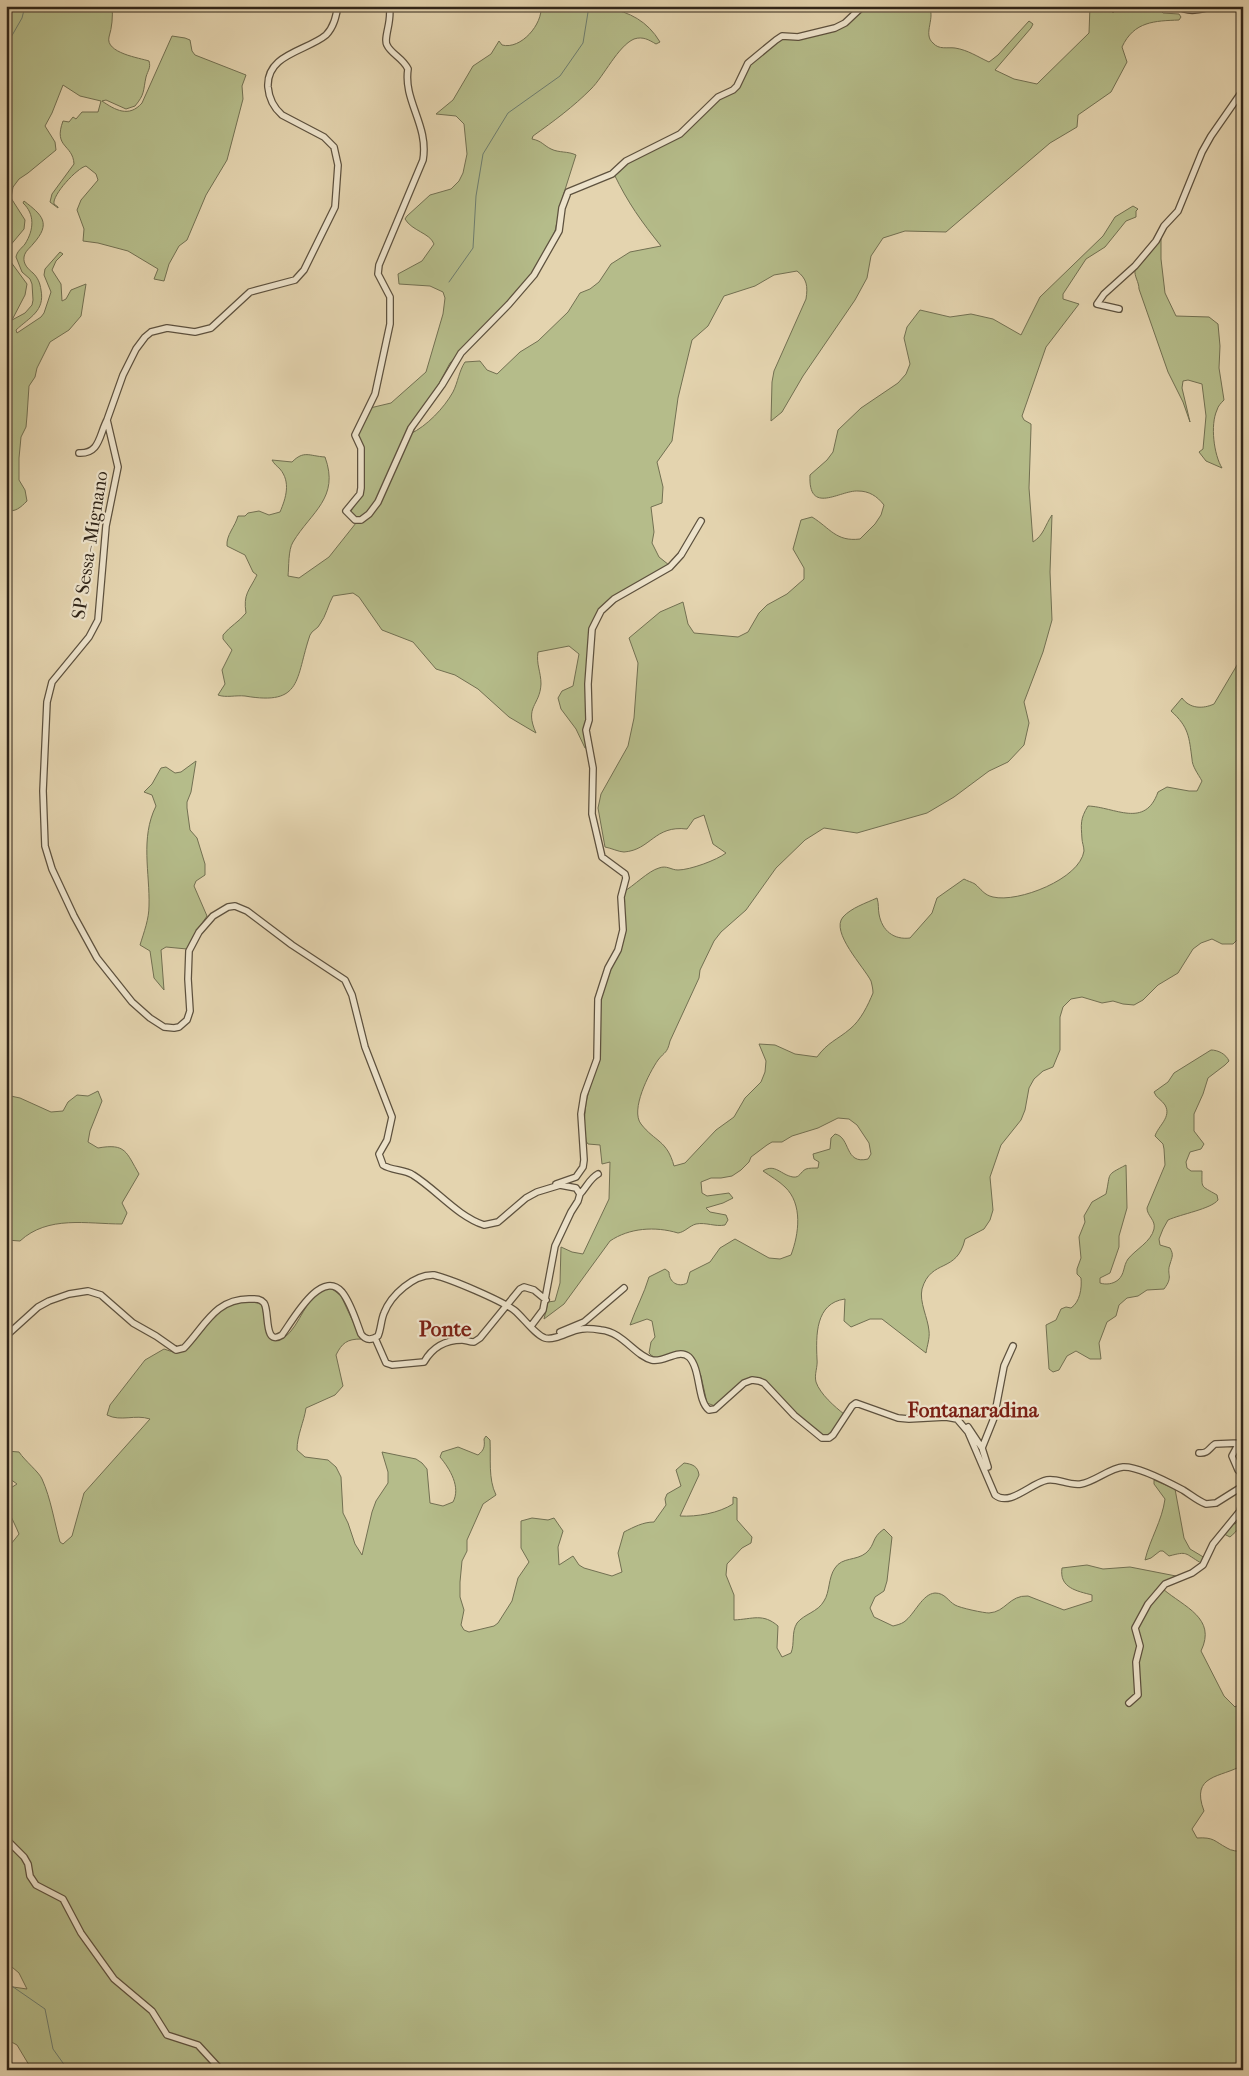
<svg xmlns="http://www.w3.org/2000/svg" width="1249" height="2076" viewBox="0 0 1249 2076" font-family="'IM FELL French Canon',serif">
	<rect width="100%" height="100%" fill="#e4d4af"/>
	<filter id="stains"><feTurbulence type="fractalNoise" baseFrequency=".004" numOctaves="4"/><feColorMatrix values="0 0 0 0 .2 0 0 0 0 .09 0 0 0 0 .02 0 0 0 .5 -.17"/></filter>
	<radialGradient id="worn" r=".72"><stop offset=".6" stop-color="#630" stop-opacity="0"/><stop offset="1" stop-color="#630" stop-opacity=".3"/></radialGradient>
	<!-- green -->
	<path fill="#b5bc8a" stroke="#727052" d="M 6,6 L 112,6 C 113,17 112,27 109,37 C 105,53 140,58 149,61 C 151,68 148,70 146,77 C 143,91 145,94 135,106 L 126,109 L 106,100 L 102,101 C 115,110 129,118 142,103 L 172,36 L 185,38 L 190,40 L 192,51 L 195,55 L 246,75 L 242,86 L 243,99 L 227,160 L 206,195 L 187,240 L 179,246 L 169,264 L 164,281 L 154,279 L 158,269 L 128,251 L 98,243 L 83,241 L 84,229 L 77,210 L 81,200 L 98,180 L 96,174 L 86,166 C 77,168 52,195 54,204 L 58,207 L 58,208 L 50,202 L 52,194 L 74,164 C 73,144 53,148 63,121 L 69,122 L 73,117 L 76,119 L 82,112 L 98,112 L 101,101 L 80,96 L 63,85 L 52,113 L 45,126 L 55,142 L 56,150 L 28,173 L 19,179 L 13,187 L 11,198 L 25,220 L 24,229 L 9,247 L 8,258 L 27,284 L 25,295 L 12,320 L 25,313 L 32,305 L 33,300 L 32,284 L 30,279 L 22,272 L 16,257 C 17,251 22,248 25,244 C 34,230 35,214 23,203 L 24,201 C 42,215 52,223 33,244 C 30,248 25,251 24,257 C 23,264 28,269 33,273 C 38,278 40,283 41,290 C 45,311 30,317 16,330 L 17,333 L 41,317 L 44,313 L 51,292 L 44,275 L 45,269 L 60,252 L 63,254 L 56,261 L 52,270 L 61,284 L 62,301 L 66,299 L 71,290 L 86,284 L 81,316 L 69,330 L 50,342 L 37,368 L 35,377 L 29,386 L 27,416 L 26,427 L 21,437 L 19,458 L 19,480 L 25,490 L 27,501 C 21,507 15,513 6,510 Z
		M 541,6 C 587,6 635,0 660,42 L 656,44 C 649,40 643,36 634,39 C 618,46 604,76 591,89 C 573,107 554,121 533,136 L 532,139 C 542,141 543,145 551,149 C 559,153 568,151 576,155 L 563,196 L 555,231 L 548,247 L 532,273 L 515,294 L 450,363 L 373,506 L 363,516 L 357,517 L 350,513 L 362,492 L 357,435 L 370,408 L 391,403 L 426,372 L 443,314 L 445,298 L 443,292 L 430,286 L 399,284 L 398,274 L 422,261 L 434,244 C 430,233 412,231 405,219 L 407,216 L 430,195 L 451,189 L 459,181 L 463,173 L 467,154 L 464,124 L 456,116 L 436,114 L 453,100 L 473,66 L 491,54 L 499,41 L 502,45 C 521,50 543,24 541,6 Z
		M 864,6 L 928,6 C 937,16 922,34 933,43 C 939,50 947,47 955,48 C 968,50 978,57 989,62 L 998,55 L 1029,21 L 1033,24 L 1031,28 L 995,70 L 1014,79 L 1037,84 L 1089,33 L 1090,6 L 1108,6 L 1113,13 L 1119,6 L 1156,6 L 1163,13 L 1179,14 L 1181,17 L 1179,20 C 1155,21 1134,21 1122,47 L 1127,62 L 1111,92 L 1078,115 L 1077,127 L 1050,143 L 946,232 L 905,231 L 883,238 L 871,256 L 867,278 L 855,300 L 803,376 L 782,412 L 771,421 L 772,382 L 774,371 L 806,299 C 808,286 807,279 797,271 L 774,275 L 755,286 L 724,296 L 708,326 L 692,340 L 678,398 L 672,441 L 657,462 L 663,487 L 662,503 L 651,507 L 654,532 L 652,543 L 659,557 L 669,565 L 598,614 L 592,623 L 587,748 L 585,748 L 576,729 L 561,709 L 558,698 L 562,691 L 573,686 L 579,654 L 569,646 L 538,652 C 536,664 541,672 541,684 C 540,706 524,706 536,733 L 509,717 L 478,689 L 455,675 L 436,669 L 413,642 L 382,630 L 359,597 L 353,593 L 333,596 C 328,605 326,616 320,624 C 318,629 312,630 310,635 C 295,679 303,706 245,696 C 236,695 226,698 218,695 L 225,684 L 222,670 L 232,650 L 223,639 L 223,635 C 230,626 239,622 246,613 C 243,594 249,591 257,575 L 253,572 L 245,555 L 227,546 C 226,535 235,527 238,516 L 245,516 L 248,513 L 259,511 L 269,515 L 280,512 C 286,498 291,482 280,469 C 277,466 274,464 272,460 L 292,462 C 304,450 309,456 325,457 C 340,498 311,512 293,542 C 288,550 289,567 288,576 L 299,578 L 329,557 L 356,523 L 368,516 L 410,434 C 427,426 444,408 453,392 C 458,382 459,371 465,362 L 480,361 L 487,370 L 497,374 L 520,352 L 538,341 L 568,312 L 580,293 L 590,289 L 599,282 L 611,264 L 630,252 L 661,246 C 641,221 628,203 614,174 L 621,167 L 670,142 L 720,98 L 731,94 L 750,64 L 771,46 L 783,38 L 840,28 Z
		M 1133,206 L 1138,209 L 1136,211 L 1136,217 L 1126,221 L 1105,247 L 1086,259 L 1063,294 L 1063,299 L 1079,304 L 1046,347 L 1022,416 L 1024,420 L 1031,424 L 1031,428 L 1029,488 L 1033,542 C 1044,535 1045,525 1052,515 L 1050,572 L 1052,620 L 1043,652 L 1024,702 L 1029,723 L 1024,745 L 1008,762 L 989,771 L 954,797 L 927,813 L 857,833 L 824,828 L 805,840 L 776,868 L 746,910 L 721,932 L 714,941 L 700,970 L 699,978 L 670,1041 C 667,1054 665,1051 658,1060 C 649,1073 630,1110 641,1124 C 655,1142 667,1140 674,1166 L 685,1163 L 716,1130 L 734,1117 L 745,1098 L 761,1082 L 765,1072 L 766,1061 L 759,1044 L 775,1045 L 795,1054 L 817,1057 C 828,1042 837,1040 850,1029 C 861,1020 868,1005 873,993 C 873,989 872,985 871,981 C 864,967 830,932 843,917 C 851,908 866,903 877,898 C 879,904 878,909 879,914 C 882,931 894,940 910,938 L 932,913 L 937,898 L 964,879 C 967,881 972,882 975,884 C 981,889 984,895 993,897 C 1018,903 1080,879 1084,851 C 1084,847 1082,842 1082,839 C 1081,824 1080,819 1088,806 C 1115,807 1145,829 1158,792 L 1167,787 L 1189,791 L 1197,791 L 1202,781 C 1198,774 1192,766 1192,759 C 1189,737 1189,727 1171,711 L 1182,698 C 1190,709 1203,709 1214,704 L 1243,655 L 1243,934 L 1233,944 L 1222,944 L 1212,939 L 1201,943 L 1193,949 L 1178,973 L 1158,985 L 1143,1000 L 1134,1005 L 1123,1004 L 1113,1001 L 1102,1003 L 1082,997 L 1071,999 L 1063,1007 L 1060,1017 L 1060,1050 L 1053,1067 L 1043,1071 L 1034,1079 L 1029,1088 L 1025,1110 L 1021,1120 L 1001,1145 L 990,1177 L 993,1210 L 990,1220 L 984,1229 L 965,1239 C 957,1274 931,1258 922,1289 C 919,1302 928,1318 929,1331 C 930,1338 927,1346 926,1353 L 882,1319 L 870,1319 L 851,1327 L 844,1321 L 845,1299 C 815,1303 816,1336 817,1359 C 818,1367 814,1374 816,1382 C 820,1394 835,1407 844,1414 L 830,1436 L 823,1437 L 817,1433 L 766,1382 L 748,1379 L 741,1382 L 715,1406 L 707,1403 L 701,1376 L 692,1356 C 673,1345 661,1367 649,1353 L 651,1342 L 655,1337 L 652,1321 L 647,1319 L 630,1325 C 636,1308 644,1294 649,1277 L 665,1269 L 669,1272 C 669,1282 678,1288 687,1283 L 690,1272 L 710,1262 L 720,1248 L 735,1239 L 769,1258 L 780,1259 L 791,1255 C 799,1234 803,1204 785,1187 C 779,1181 770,1176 763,1171 C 775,1163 781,1175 793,1177 C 800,1178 800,1172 806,1169 C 809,1168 814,1168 818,1168 L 819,1162 L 814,1159 L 813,1154 L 830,1149 L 831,1138 L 835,1134 C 851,1137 844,1165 868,1159 L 871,1154 L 869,1143 L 857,1125 L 849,1119 L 838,1118 L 818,1128 L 792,1136 L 782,1142 L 772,1142 L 767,1145 L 751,1157 L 749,1162 L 741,1170 L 732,1176 L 721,1178 L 711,1178 L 701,1182 L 702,1193 L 707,1196 L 729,1193 L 733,1198 L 723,1203 L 706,1208 L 710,1212 L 726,1215 L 728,1220 L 725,1225 C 715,1227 706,1222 696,1224 C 689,1226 685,1232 678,1233 C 655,1226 629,1228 610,1241 L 564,1304 L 544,1319 L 548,1302 L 555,1301 L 560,1283 L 561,1247 L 572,1252 L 583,1254 L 609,1199 L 610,1162 L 602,1164 L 600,1145 L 588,1144 L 586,1141 L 584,1123 L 586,1102 L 600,1050 L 600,999 L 610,968 L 625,935 L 623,892 C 634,886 648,871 659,868 C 667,865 671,870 678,870 C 690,870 717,860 726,853 L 713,844 L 704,815 L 694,819 L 687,829 C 654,825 651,850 624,852 C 619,852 611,848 605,847 L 598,808 L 601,794 L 628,746 L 634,718 L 638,663 L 629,638 L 660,612 L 683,602 L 688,624 L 694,633 L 738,637 L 748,632 L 759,613 L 767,605 L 787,594 L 804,579 L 804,568 L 793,549 L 801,520 L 812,517 C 830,528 836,542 860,539 L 875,524 L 881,515 L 884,505 C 877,496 869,491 858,491 C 840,490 808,516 810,475 L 827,460 L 833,452 L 838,430 L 861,408 L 898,383 L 906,374 L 910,364 L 904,338 L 907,327 L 920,310 L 950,317 L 971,314 L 993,319 L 1021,335 L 1040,297 L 1103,236 L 1115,217 Z
		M 1161,238 L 1161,259 L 1165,293 L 1176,316 L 1209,317 L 1218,324 L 1220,346 L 1219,368 L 1224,400 C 1221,403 1218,406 1217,410 C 1210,425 1214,455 1222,468 L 1206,461 L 1199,452 L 1203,449 L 1206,416 L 1202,384 L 1188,380 L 1183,381 L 1182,388 L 1190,422 L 1183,402 L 1168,372 L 1139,289 C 1139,282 1134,276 1135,270 Z
		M 196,761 L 191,792 L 187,802 L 187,808 L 190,830 L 197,838 L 205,864 L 205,875 L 196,881 L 194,886 L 207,916 L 194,935 L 187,949 L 166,947 L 161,950 L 164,990 L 154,978 L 150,951 L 140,945 C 144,932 149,919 149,906 C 150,873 140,838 156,806 L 152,795 L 144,792 L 152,784 L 161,768 L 166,767 L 175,773 L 181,772 Z
		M 1211,1050 C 1218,1050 1226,1054 1229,1061 L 1225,1065 L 1208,1078 L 1203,1094 L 1194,1114 L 1194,1131 L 1204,1144 L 1201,1149 L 1190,1152 L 1186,1162 L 1187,1168 L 1191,1171 L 1202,1171 C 1202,1189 1200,1185 1217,1195 L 1218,1200 C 1211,1209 1181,1214 1168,1220 L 1163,1229 L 1159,1239 L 1160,1245 L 1170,1248 C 1174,1255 1172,1257 1170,1264 C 1166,1275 1174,1276 1164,1289 L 1147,1290 L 1138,1296 L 1127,1298 L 1119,1305 L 1116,1316 L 1107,1322 L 1099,1343 L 1101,1359 L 1090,1359 L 1076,1351 L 1067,1356 L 1059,1370 L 1053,1372 L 1049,1369 L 1046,1325 L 1056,1320 L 1061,1309 L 1066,1307 L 1071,1308 C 1080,1302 1082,1288 1081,1278 L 1077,1274 L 1077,1269 L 1081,1258 L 1079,1237 L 1085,1222 L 1084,1216 L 1092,1202 L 1106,1194 C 1111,1172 1105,1176 1126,1165 L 1127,1208 L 1119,1236 L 1119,1247 L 1110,1273 L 1100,1278 L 1100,1283 C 1106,1285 1113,1284 1118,1280 C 1125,1274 1123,1266 1128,1259 C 1136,1249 1151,1242 1154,1229 C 1156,1220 1147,1216 1147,1208 L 1165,1165 L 1164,1149 L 1163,1144 L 1155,1136 C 1158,1126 1172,1117 1165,1105 C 1162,1100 1156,1098 1154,1092 L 1168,1082 L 1174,1073 Z
		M 98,1091 L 102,1101 L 90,1131 L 88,1142 L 98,1148 C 126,1143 126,1152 139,1174 L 122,1203 L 127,1213 L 122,1224 C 87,1224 48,1215 20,1241 L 6,1240 L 6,1095 L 20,1098 L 51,1112 L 63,1111 L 68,1102 L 77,1095 L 88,1096 Z
		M 325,1288 L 331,1288 L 341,1296 L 361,1339 C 347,1339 342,1343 336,1355 L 343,1386 L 335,1395 L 306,1408 C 304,1422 297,1435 297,1450 L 305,1457 L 328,1460 L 336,1467 L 341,1477 L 343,1513 L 348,1523 L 355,1544 L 362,1555 L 372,1512 L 376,1501 L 388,1483 L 388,1472 L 382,1452 L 416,1459 L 422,1463 L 427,1469 L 430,1503 L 443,1506 L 453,1502 C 461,1487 450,1469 440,1457 L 442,1452 L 458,1447 L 478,1455 C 484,1450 485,1447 484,1439 L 486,1436 L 490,1440 C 491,1458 488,1479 496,1495 L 483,1504 L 467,1540 L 467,1551 L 462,1561 L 460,1582 L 460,1597 L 464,1610 L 461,1625 L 464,1630 L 469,1632 L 494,1626 L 498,1623 L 512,1601 L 518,1578 L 529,1562 L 521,1548 L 521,1521 L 532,1518 L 548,1520 L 554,1518 L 563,1531 L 558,1547 L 559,1565 L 573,1556 L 579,1565 L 584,1568 L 612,1576 L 622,1572 L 618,1553 L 624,1532 C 634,1527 643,1522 654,1522 L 666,1505 L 665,1499 L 667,1494 L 681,1486 L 676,1470 L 684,1463 C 692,1464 698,1466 699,1475 L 680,1516 C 697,1517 719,1513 733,1504 L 733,1497 L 737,1498 L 737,1520 L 752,1537 L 751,1543 L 742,1548 L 727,1564 L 726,1575 L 734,1595 L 734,1620 C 753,1619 763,1613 778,1626 L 777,1648 L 782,1657 L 791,1653 C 795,1643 791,1633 797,1623 C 804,1614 818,1612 824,1601 C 830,1592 828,1578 835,1568 C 842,1557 856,1561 866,1553 C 876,1544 871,1538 884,1529 L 892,1537 L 887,1581 L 884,1591 L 875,1597 L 870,1608 L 874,1617 L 893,1626 C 897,1625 901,1624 904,1622 C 915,1614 922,1594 935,1593 C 945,1593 948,1601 955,1605 C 960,1608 984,1613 989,1613 C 1006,1612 1009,1595 1028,1596 L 1064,1610 L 1092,1601 L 1092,1595 C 1077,1591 1059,1588 1062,1568 L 1087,1565 L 1103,1569 L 1130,1567 L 1176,1576 L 1188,1572 L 1201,1563 C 1184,1553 1188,1551 1169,1556 L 1163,1551 L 1160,1551 L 1151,1558 L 1145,1560 C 1150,1539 1162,1521 1165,1499 L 1154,1484 L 1154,1480 L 1175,1489 L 1184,1538 L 1190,1549 L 1205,1558 C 1210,1543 1218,1534 1229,1522 L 1235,1524 L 1243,1515 C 1243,1525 1238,1530 1230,1537 L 1224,1534 L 1214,1547 L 1207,1564 L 1171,1583 L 1163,1589 C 1184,1607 1217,1618 1201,1651 L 1224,1696 L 1235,1707 L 1243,1702 L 1243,1765 C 1221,1778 1190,1774 1204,1811 L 1192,1829 L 1197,1838 C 1214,1837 1214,1841 1227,1848 C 1231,1851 1238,1851 1243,1852 L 1243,2070 L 32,2070 L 17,2045 L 6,2039 L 6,1986 L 27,1989 L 19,1973 L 6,1962 L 6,1558 L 11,1544 L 19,1534 C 12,1517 6,1511 6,1491 L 17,1484 L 6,1476 L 6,1451 L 19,1452 C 25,1461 39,1472 42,1479 C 51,1499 54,1521 60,1542 L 63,1544 L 72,1536 L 84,1493 L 150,1419 C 135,1414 121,1422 107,1415 L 110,1405 L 145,1360 L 164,1349 L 173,1352 L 184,1351 C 206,1334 214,1302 247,1302 C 252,1302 257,1302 262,1305 L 267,1334 L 273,1340 L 284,1338 C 301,1325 305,1297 325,1288 Z"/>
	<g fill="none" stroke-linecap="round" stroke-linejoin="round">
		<!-- stream -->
		<path stroke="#6d7d6f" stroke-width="1" d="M 6,46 L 22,18 L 25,6
			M 449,282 L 473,248 L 476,196 L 483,154 L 508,113 L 560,76 L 583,43 L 589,6
			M 6,1982 L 45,2009 L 53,2049 L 68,2070"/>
		<!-- minor casing -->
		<g stroke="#5d513e" stroke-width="8">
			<path id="minor" d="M 338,6 C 336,16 334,27 326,35 C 307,51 266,54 268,87 C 269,99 273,107 282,115 L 324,137 L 334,147 L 338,165 L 335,207 L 304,270 L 295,280 L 250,292 L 211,328 L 195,332 L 167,328 L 151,332 L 145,337 L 136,349 L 123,375 L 107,420 L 118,467 L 106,526 L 98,620 L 89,637 L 52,682 L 47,702 L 43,791 L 45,846 L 52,869 L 74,916 L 97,958 L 132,1002 L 150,1018 L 164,1027 L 174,1028 L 179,1027 L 187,1020 L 190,1011 L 188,979 L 189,951 L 199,932 L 213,916 L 228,907 L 235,906 L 247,911 L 292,945 L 345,980 L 352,995 L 365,1047 L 392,1117 L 387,1140 L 379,1154 L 383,1165 C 392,1171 404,1169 413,1175 C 437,1190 457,1216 484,1225 L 498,1222 L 526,1198 L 537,1192 L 560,1185 L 576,1188 L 580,1194 L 578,1201 L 571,1212 L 555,1246 L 543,1310 L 531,1326
				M 389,6 C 393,19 383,38 387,45 C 391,54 403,58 408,69 C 403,101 429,125 423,160 L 379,265 L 378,274 L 390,297 L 390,324 L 375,394 L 355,435 L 361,448 L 361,488 L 360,494 L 346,511 L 355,520 L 361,520 L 369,514 L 378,502 L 411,428 L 442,385 L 461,353 L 509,304 L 534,275 L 559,231 L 562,208 L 568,192 L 612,174 L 626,161 L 680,134 L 718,97 L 733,90 L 737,86 L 748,63 L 776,40 L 782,36 L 798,37 L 835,28 L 845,23 L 863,6
				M 1177,6 C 1188,13 1201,10 1213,6
				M 1119,309 L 1097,304 L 1104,294 L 1135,266 L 1156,241 L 1164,226 L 1178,211 L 1202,152 L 1211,136 L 1243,90
				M 79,453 C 100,454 99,435 107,420
				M 556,1184 L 576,1177 L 583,1167 L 584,1160 L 581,1114 L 584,1095 L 597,1059 L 598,999 L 608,968 L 618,950 L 623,930 L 621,897 L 626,878 L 625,874 L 602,857 L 592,814 L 593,768 L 586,730 L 589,720 L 588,684 L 592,629 L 601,611 L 614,599 L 670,567 L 681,555 L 701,521
				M 580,1194 C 586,1188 590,1178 598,1174
				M 560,1332 L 584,1322 L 624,1288
				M 6,1336 L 38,1307 L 49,1301 L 69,1294 L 88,1291 L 101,1295 L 133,1323 L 156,1336 L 176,1350 L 184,1348 C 205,1326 215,1299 249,1299 C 255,1299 260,1298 264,1303 C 270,1311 263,1347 282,1335 C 293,1320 321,1268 342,1292 C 351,1303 356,1321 361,1334 C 366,1341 372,1340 378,1336 C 381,1329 381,1320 384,1313 C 391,1295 414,1274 434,1275 C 451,1279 500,1300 514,1310 C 523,1317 535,1335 545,1338 C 556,1341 570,1330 582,1329 C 588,1328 595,1329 601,1330 C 623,1332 635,1356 652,1360 C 664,1363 678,1348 689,1357 C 701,1369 697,1401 709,1410 L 715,1409 L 744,1383 L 752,1380 L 759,1381 L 764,1383 L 794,1415 L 822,1438 L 829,1438 L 833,1435 L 852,1406 L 856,1403 L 898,1418 L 909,1419 L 946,1417 L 957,1419 L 968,1432 L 995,1495 C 1010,1507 1031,1483 1047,1480 C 1058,1478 1069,1486 1081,1484 C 1094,1482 1110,1468 1123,1467 C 1137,1466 1170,1483 1183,1490 C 1191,1495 1198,1501 1206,1504 L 1216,1503 L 1243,1486
				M 375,1338 L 386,1363 L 392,1365 L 424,1362 C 432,1348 445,1340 462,1340 C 466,1340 469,1342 474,1342 L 480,1338 L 520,1289 L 524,1287 L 534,1290 L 546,1300
				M 968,1427 L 982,1448 L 988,1467
				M 1242,1442 L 1239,1443 L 1232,1456 L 1238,1470 L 1243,1475
				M 982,1448 L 994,1418 L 1004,1366 L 1013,1346
				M 1199,1453 C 1208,1454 1209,1448 1215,1444 L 1239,1443
				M 1129,1703 L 1138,1695 L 1136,1662 L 1140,1646 L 1135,1628 L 1148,1604 L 1165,1584 L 1192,1573 L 1203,1565 L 1213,1544 L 1240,1511 L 1243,1499
				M 6,1834 L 8,1841 L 24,1857 L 28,1864 L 30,1876 L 36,1885 L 63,1899 L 81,1933 L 114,1979 L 152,2011 L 167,2035 L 198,2045 L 221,2070"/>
		</g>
		<!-- minor -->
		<use href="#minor" stroke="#ede3cb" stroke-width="5.5"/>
	</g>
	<g text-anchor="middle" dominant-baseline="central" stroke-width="4.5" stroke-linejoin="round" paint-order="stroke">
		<!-- street labels -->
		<g font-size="19" fill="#302519" stroke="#ede3cb">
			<text transform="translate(90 545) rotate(-81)">SP Sessa- Mignano</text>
		</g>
		<!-- quarter labels -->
		<g font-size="21" font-weight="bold" fill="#7a1f14" stroke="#ede3cb">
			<text x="445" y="1329">Ponte</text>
			<text x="973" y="1410">Fontanaradina</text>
		</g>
	</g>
	<!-- margin -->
	<rect width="1249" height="2076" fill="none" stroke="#e4d4af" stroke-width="25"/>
	<rect x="8" y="8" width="1234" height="2061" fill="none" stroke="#302519" stroke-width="2.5"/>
	<rect x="12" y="12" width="1224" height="2051" fill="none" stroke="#302519"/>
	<rect width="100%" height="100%" filter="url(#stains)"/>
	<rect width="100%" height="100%" fill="url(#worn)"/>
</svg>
